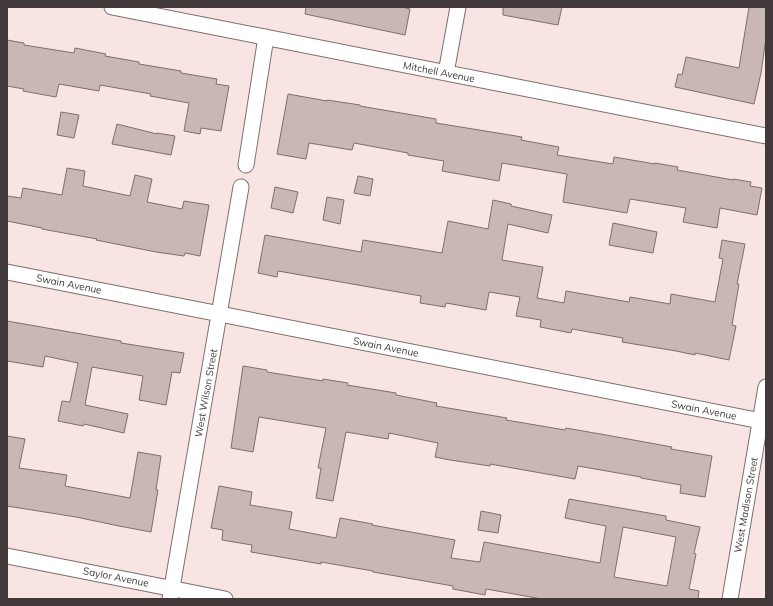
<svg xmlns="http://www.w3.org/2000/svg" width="773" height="606" viewBox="0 0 773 606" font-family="Mulish,sans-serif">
	<rect width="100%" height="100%" fill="#f8e4e3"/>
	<!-- building -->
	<path fill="#c9b7b5" stroke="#7e6e6c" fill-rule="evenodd" d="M 306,7 L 402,7 L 410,9 L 405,35 L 305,14 Z
		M 503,7 L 562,7 L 558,25 L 503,15 Z
		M 749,7 L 766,7 L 766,38 L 761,73 L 754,104 L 675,87 L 678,74 L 682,75 L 686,57 L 739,68 Z
		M 7,40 L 24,43 L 24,45 L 74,53 L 75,48 L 106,54 L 105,56 L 139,62 L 139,64 L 181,71 L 181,73 L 217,79 L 216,84 L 229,86 L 221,131 L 201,128 L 200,134 L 184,131 L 189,103 L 150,96 L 151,94 L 100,85 L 99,91 L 59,84 L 56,97 L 23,91 L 24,89 L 7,86 Z
		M 288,94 L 327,101 L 327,100 L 360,105 L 360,106 L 436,119 L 436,123 L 522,137 L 521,140 L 559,147 L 557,155 L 613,164 L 614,157 L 655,164 L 655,163 L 678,167 L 677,170 L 733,180 L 733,179 L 751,182 L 750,186 L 762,188 L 757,215 L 720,208 L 717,228 L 683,222 L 686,208 L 630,199 L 627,213 L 563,202 L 567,174 L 502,163 L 499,181 L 442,171 L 444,161 L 408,155 L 408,153 L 354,143 L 352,150 L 309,143 L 306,159 L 277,154 Z
		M 61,112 L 79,115 L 74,138 L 57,135 Z
		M 117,124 L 157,134 L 157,133 L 175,136 L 171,155 L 112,144 Z
		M 67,168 L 85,171 L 83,186 L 130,196 L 135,175 L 152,179 L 147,202 L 182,209 L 184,201 L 209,205 L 200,256 L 185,253 L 184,256 L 156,252 L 96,240 L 97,239 L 42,229 L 42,228 L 7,221 L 7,196 L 21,198 L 23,188 L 62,195 Z
		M 358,176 L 373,179 L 370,196 L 354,193 Z
		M 275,187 L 298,192 L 293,213 L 271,208 Z
		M 327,197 L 344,200 L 340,224 L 323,220 Z
		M 493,200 L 511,204 L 511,206 L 552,215 L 548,233 L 508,224 L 502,260 L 543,267 L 537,298 L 564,303 L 566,291 L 629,302 L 630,297 L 670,304 L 671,294 L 715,302 L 723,259 L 719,258 L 722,240 L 745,244 L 737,284 L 739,284 L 732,325 L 736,326 L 729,360 L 695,353 L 695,355 L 676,351 L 622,342 L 623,338 L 572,329 L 571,333 L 540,327 L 541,320 L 516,316 L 520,297 L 489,292 L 486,310 L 446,303 L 445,307 L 420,303 L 421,296 L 278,271 L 277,277 L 258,273 L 265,235 L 361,252 L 363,240 L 442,253 L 448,221 L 488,229 Z
		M 613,223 L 657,232 L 653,253 L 609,245 Z
		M 7,321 L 121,341 L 121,343 L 184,353 L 180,373 L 172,372 L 166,405 L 139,400 L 143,376 L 92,367 L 85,405 L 128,414 L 124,433 L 84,424 L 83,426 L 58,421 L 62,401 L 70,402 L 78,363 L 45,356 L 43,367 L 7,361 Z
		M 243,366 L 267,370 L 267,372 L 323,381 L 323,379 L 348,383 L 347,385 L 396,393 L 396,395 L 437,403 L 436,406 L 507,418 L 506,420 L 565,430 L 566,428 L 606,435 L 672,447 L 671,449 L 712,456 L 705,497 L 680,493 L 681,485 L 641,478 L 641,477 L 578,466 L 575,479 L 490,464 L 490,466 L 450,460 L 435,457 L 438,443 L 389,433 L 388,439 L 346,432 L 333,501 L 316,498 L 321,468 L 318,468 L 326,428 L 259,417 L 253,452 L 231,448 Z
		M 7,436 L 25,439 L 19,468 L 67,475 L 65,486 L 130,498 L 138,452 L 161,456 L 156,490 L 158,490 L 151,532 L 119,526 L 76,517 L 7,506 Z
		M 219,486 L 252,492 L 250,505 L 292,512 L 289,529 L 336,538 L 340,518 L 373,524 L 372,525 L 455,540 L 451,558 L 480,562 L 484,542 L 600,563 L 606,526 L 565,518 L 569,499 L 666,516 L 666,520 L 700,527 L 694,553 L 696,554 L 689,589 L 699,591 L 698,599 L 542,599 L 486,589 L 485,595 L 453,589 L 453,586 L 373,572 L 373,571 L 321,562 L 321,564 L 251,552 L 252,545 L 222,540 L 223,530 L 211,528 ZM 623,527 L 676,537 L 667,586 L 614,577 Z
		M 481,511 L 501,515 L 498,533 L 478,530 Z"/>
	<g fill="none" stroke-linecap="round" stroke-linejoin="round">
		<!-- minor casing -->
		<g stroke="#7e6e6c" stroke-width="17">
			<path id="minor" d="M 112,7 L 766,136
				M 446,73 L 458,7
				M 246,165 L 266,37
				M 7,272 L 766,422
				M 7,556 L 225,599
				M 170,599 L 241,187
				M 730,599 L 766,387"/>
		</g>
		<!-- minor -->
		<use href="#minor" stroke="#fff" stroke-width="15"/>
	</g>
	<g text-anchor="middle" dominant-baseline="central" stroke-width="3" stroke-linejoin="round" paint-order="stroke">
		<!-- street labels -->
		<g font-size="10" fill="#413939" stroke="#fff">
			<text transform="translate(439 72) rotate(11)">Mitchell Avenue</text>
			<text transform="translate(69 284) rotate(11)">Swain Avenue</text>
			<text transform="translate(386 347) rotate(11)">Swain Avenue</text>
			<text transform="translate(206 393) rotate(-80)">West Wilson Street</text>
			<text transform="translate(704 410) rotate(11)">Swain Avenue</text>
			<text transform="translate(746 505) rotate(-80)">West Madison Street</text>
			<text transform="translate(116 577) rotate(11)">Saylor Avenue</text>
		</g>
	</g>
	<!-- border -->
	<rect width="773" height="606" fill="none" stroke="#413939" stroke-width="16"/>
</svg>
